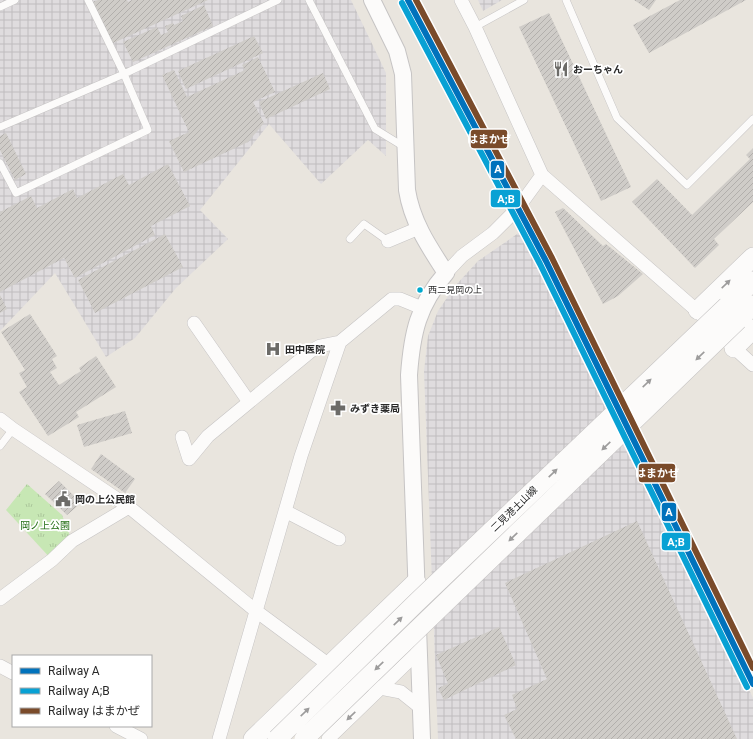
<svg xmlns="http://www.w3.org/2000/svg" width="753" height="739" viewBox="0 0 753 739" font-family="Roboto,'Noto Sans JP',sans-serif">
	<defs>
		<pattern id="industrial-grid" width="8" height="8" patternUnits="userSpaceOnUse"><rect width="8" height="8" fill="#dfdcde"/><path d="M0 4h8M4 0v8" fill="none" stroke="#bfbdbe"/></pattern>
		<pattern id="park-tufts" width="24" height="20" patternUnits="userSpaceOnUse"><rect width="24" height="20" fill="#c7e7b4"/><path d="M3 7l-1-3M5 7V3M7 7l1-3M15 17l-1-3M17 17v-4M19 17l1-3" fill="none" stroke="#abc69b"/></pattern>
		<pattern id="building-hatch" width="6" height="6" patternUnits="userSpaceOnUse"><rect width="6" height="6" fill="#cfccc8"/><path d="M-1 1l2-2M0 6l6-6M5 7l2-2" fill="none" stroke="#b2afac"/></pattern>
	</defs>
	<rect width="100%" height="100%" fill="#e9e5de"/>
	<!-- industrial -->
	<path fill="url(#industrial-grid)" d="M 0,0 L 351,0 L 386,73 L 386,156 L 368,140 L 321,184 L 269,124 L 200,210 L 228,239 L 176,288 L 135,338 L 106,357 L 55,273 L 0,331 Z
		M 478,0 L 502,0 L 483,11 Z
		M 520,232 L 679,543 L 753,698 L 753,739 L 438,739 L 424,371 L 428,336 L 438,311 L 455,286 L 478,261 Z"/>
	<!-- park -->
	<path fill="url(#park-tufts)" d="M 27,484 L 62,515 L 72,541 L 52,560 L 6,510 Z"/>
	<!-- building -->
	<path fill="url(#building-hatch)" d="M 98,0 L 127,0 L 128,2 L 132,0 L 208,0 L 111,44 L 92,2 Z
		M 634,0 L 656,0 L 649,10 Z
		M 680,0 L 746,0 L 649,53 L 633,25 Z
		M 204,5 L 213,26 L 133,62 L 123,42 L 157,27 L 161,35 L 168,32 L 165,26 L 173,23 L 174,25 L 183,21 L 181,16 Z
		M 549,13 L 631,187 L 601,201 L 519,27 Z
		M 254,36 L 263,53 L 186,89 L 178,71 Z
		M 258,57 L 275,92 L 253,102 L 264,123 L 248,142 L 184,172 L 169,141 L 189,132 L 162,75 L 174,70 L 187,97 L 245,70 L 242,65 Z
		M 323,73 L 330,89 L 266,119 L 259,102 Z
		M 6,133 L 26,174 L 15,180 L 0,150 L 0,136 Z
		M 753,148 L 753,202 L 714,239 L 719,245 L 695,268 L 632,202 L 657,179 L 692,215 L 750,159 L 746,155 Z
		M 168,164 L 190,206 L 151,226 L 155,235 L 75,278 L 64,258 L 0,292 L 0,212 L 31,196 L 37,208 L 73,189 L 77,198 L 123,174 L 129,185 Z
		M 563,208 L 603,246 L 606,244 L 643,274 L 618,296 L 603,304 L 555,212 Z
		M 165,234 L 183,267 L 95,313 L 78,280 Z
		M 0,295 L 7,309 L 0,313 Z
		M 30,314 L 57,356 L 52,359 L 57,368 L 50,372 L 59,385 L 81,371 L 79,368 L 96,356 L 116,387 L 76,412 L 79,417 L 48,436 L 19,392 L 27,387 L 19,373 L 25,370 L 1,332 Z
		M 125,411 L 132,433 L 84,447 L 77,425 Z
		M 101,454 L 135,479 L 125,493 L 91,469 Z
		M 59,481 L 81,503 L 67,515 L 45,494 Z
		M 637,521 L 737,739 L 516,739 L 504,715 L 517,709 L 512,695 L 547,679 L 505,583 Z
		M 499,627 L 516,665 L 444,700 L 438,688 L 448,684 L 436,655 Z"/>
	<g fill="none" stroke-linecap="round" stroke-linejoin="round">
		<!-- service casing -->
		<g stroke="#c6c4c4" stroke-width="8">
			<path id="service" d="M 309,0 L 375,129 L 406,148
				M 566,0 L 617,118 L 687,185 L 753,119
				M 0,7 L 15,0
				M 475,27 L 524,0
				M 0,127 L 124,74 L 278,0
				M 0,163 L 16,193 L 148,130 L 124,74 L 88,0
				M 350,239 L 364,224 L 388,241
				M 0,446 L 13,429"/>
		</g>
		<!-- minor casing -->
		<g stroke="#c6c4c4" stroke-width="14">
			<path id="minor" d="M 542,175 L 703,316
				M 388,241 L 419,228
				M 446,273 L 462,256 L 493,233 L 518,208 L 542,175 L 475,27 L 461,0
				M 194,323 L 249,402
				M 729,343 L 753,365
				M 0,419 L 13,429 L 129,507 L 256,611 L 329,665 L 337,669
				M 182,437 L 189,459
				M 189,459 L 208,436 L 311,351 L 320,346 L 340,342 L 392,299 L 400,299 L 422,308
				M 285,511 L 339,539
				M 0,599 L 52,560 L 72,541 L 129,507
				M 0,666 L 13,673
				M 358,679 L 380,688 L 401,692 L 421,708
				M 116,726 L 141,739
				M 219,739 L 301,456 L 340,342
				M 328,739 L 419,651"/>
		</g>
		<!-- tertiary casing -->
		<g stroke="#c6c4c4" stroke-width="18">
			<path id="tertiary" d="M 372,0 L 397,51 L 403,74 L 407,190 C 412,222 429,247 446,273 C 418,305 412,333 409,375 L 422,739"/>
		</g>
		<!-- secondary casing -->
		<g stroke="#c6c4c4" stroke-width="20">
			<path id="secondary" d="M 727,306 L 753,281
				M 698,310 L 753,257
				M 738,320 L 753,305
				M 734,348 L 753,329
				M 253,739 L 416,582"/>
		</g>
		<!-- service -->
		<use href="#service" stroke="#fcfbfa" stroke-width="7"/>
		<!-- minor -->
		<use href="#minor" stroke="#fcfbfa" stroke-width="13"/>
		<!-- tertiary -->
		<use href="#tertiary" stroke="#fcfbfa" stroke-width="16"/>
		<!-- secondary -->
		<use href="#secondary" stroke="#fcfbfa" stroke-width="19"/>
		<!-- secondary-bridge casing -->
		<g stroke="#c6c4c4" stroke-width="20" stroke-linecap="butt">
			<path id="secondary-bridge" d="M 277,739 L 416,603 L 727,306
				M 304,739 L 738,320"/>
		</g>
		<!-- secondary-bridge -->
		<use href="#secondary-bridge" stroke="#fcfbfa" stroke-width="19"/>
		<!-- rail-1 casing -->
		<g stroke="#fff" stroke-width="9">
			<path id="rail-1" d="M 408,0 L 546,261 L 753,684"/>
		</g>
		<!-- rail-2 casing -->
		<g stroke="#fff" stroke-width="9">
			<path id="rail-2" d="M 402,3 L 540,264 L 747,687"/>
		</g>
		<!-- rail-3 casing -->
		<g stroke="#fff" stroke-width="9">
			<path id="rail-3" d="M 416,0 L 552,258 L 753,668"/>
		</g>
		<!-- rail-1 -->
		<use href="#rail-1" stroke="#0072bc" stroke-width="6"/>
		<!-- rail-2 -->
		<use href="#rail-2" stroke="#08a1d4" stroke-width="6"/>
		<!-- rail-3 -->
		<use href="#rail-3" stroke="#7a4b2a" stroke-width="6"/>
	</g>
	<!-- one-way arrows -->
	<defs><path id="oneway-solid" d="M-6-.8H1V-3.2L6.5 0L1 3.2V.8H-6Z"/></defs>
	<g fill="#9d9c9c">
		<use href="#oneway-solid" transform="translate(726 284) rotate(-44)"/>
		<use href="#oneway-solid" transform="translate(700 356) rotate(136)"/>
		<use href="#oneway-solid" transform="translate(647 383) rotate(-44)"/>
		<use href="#oneway-solid" transform="translate(606 446) rotate(136)"/>
		<use href="#oneway-solid" transform="translate(553 473) rotate(-44)"/>
		<use href="#oneway-solid" transform="translate(513 537) rotate(136)"/>
		<use href="#oneway-solid" transform="translate(398 621) rotate(-44)"/>
		<use href="#oneway-solid" transform="translate(379 666) rotate(136)"/>
		<use href="#oneway-solid" transform="translate(305 712) rotate(-44)"/>
		<use href="#oneway-solid" transform="translate(351 716) rotate(136)"/>
	</g>
	<!-- icons -->
	<defs>
		<g id="restaurant-bare" transform="scale(1.2)"><path d="M-5-6h1v4h1v-4h1v4h1v-4h1v5L-1.5 .5V6h-2V.5L-5-1ZM5-6V6H3V1.5H1.5Q1.5-4 5-6Z" fill="#6c6b68" stroke="#fff" stroke-width="2.5" paint-order="stroke"/></g>
		<g id="hospital-bare" transform="scale(1.2)"><path d="M-5-5h3v3.5h4V-5h3V5h-3V1.5h-4V5h-3Z" fill="#6c6b68" stroke="#fff" stroke-width="2.5" paint-order="stroke"/></g>
		<g id="pharmacy-bare" transform="scale(1.2)"><path d="M-2-6h4v4h4v4h-4v4h-4v-4h-4v-4h4Z" fill="#6c6b68" stroke="#fff" stroke-width="2.5" paint-order="stroke"/></g>
		<g id="civic-bare" transform="scale(1.2)"><path d="M-.6-6.5H3V-4.5H.6V-3L4-1V1h2V6H-6V1h2V-1L-.6-3ZM-1.2 2.5V6h2.4V2.5Z" fill="#6c6b68" stroke="#fff" stroke-width="2.5" paint-order="stroke"/></g>
	</defs>
	<g fill-rule="evenodd">
		<use href="#restaurant-bare" x="561" y="69"/>
		<use href="#hospital-bare" x="273" y="349"/>
		<use href="#pharmacy-bare" x="338" y="408"/>
		<use href="#civic-bare" x="63" y="499"/>
	</g>
	<!-- markers -->
	<circle fill="#00a9ce" stroke="#fff" stroke-width="1.5" cx="420" cy="290" r="3.5"/>
	<g text-anchor="middle" dominant-baseline="central" stroke-width="3.5" stroke-linejoin="round" paint-order="stroke">
		<!-- bus labels -->
		<g font-size="9" fill="#292929" stroke="#fff" text-anchor="start">
			<text x="428" y="290">西二見岡の上</text>
		</g>
		<!-- poi labels -->
		<g font-size="10" font-weight="bold" fill="#292929" stroke="#fff" text-anchor="start">
			<text x="573" y="69">おーちゃん</text>
			<text x="285" y="349">田中医院</text>
			<text x="350" y="408">みずき薬局</text>
			<text x="75" y="499">岡の上公民館</text>
		</g>
		<!-- street labels -->
		<g font-size="10" fill="#292929" stroke="#fff">
			<text transform="translate(514 509) rotate(-44)">二見港土山線</text>
		</g>
		<!-- park labels -->
		<g font-size="10" fill="#226d13" stroke="#fff">
			<text x="45" y="525">岡ノ上公園</text>
		</g>
	</g>
	<g stroke="#fff" stroke-width="1.5">
		<rect x="470" y="129" width="38" height="20" rx="4" fill="#7a4b2a"/>
		<rect x="490" y="160" width="15" height="19" rx="4" fill="#0072bc"/>
		<rect x="490" y="189" width="31" height="19" rx="4" fill="#08a1d4"/>
		<rect x="638" y="463" width="38" height="20" rx="4" fill="#7a4b2a"/>
		<rect x="661" y="502" width="16" height="20" rx="4" fill="#0072bc"/>
		<rect x="661" y="532" width="30" height="19" rx="4" fill="#08a1d4"/>
	</g>
	<g font-size="11" text-anchor="middle" font-weight="bold" fill="#fff">
		<text x="489" y="143">はまかぜ</text>
		<text x="498" y="173">A</text>
		<text x="506" y="203">A;B</text>
		<text x="657" y="477">はまかぜ</text>
		<text x="669" y="516">A</text>
		<text x="676" y="546">A;B</text>
	</g>
	<!-- legend -->
	<rect x="12" y="655" width="140" height="72" fill="#ffffff" stroke="#a9a9a9"/>
	<rect x="20" y="668" width="20" height="6" fill="#0072bc" stroke="#a9a9a9"/>
	<text x="48" y="675" font-size="12" fill="#292929">Railway A</text>
	<rect x="20" y="688" width="20" height="6" fill="#08a1d4" stroke="#a9a9a9"/>
	<text x="48" y="695" font-size="12" fill="#292929">Railway A;B</text>
	<rect x="20" y="708" width="20" height="6" fill="#7a4b2a" stroke="#a9a9a9"/>
	<text x="48" y="715" font-size="12" fill="#292929">Railway はまかぜ</text>
</svg>
